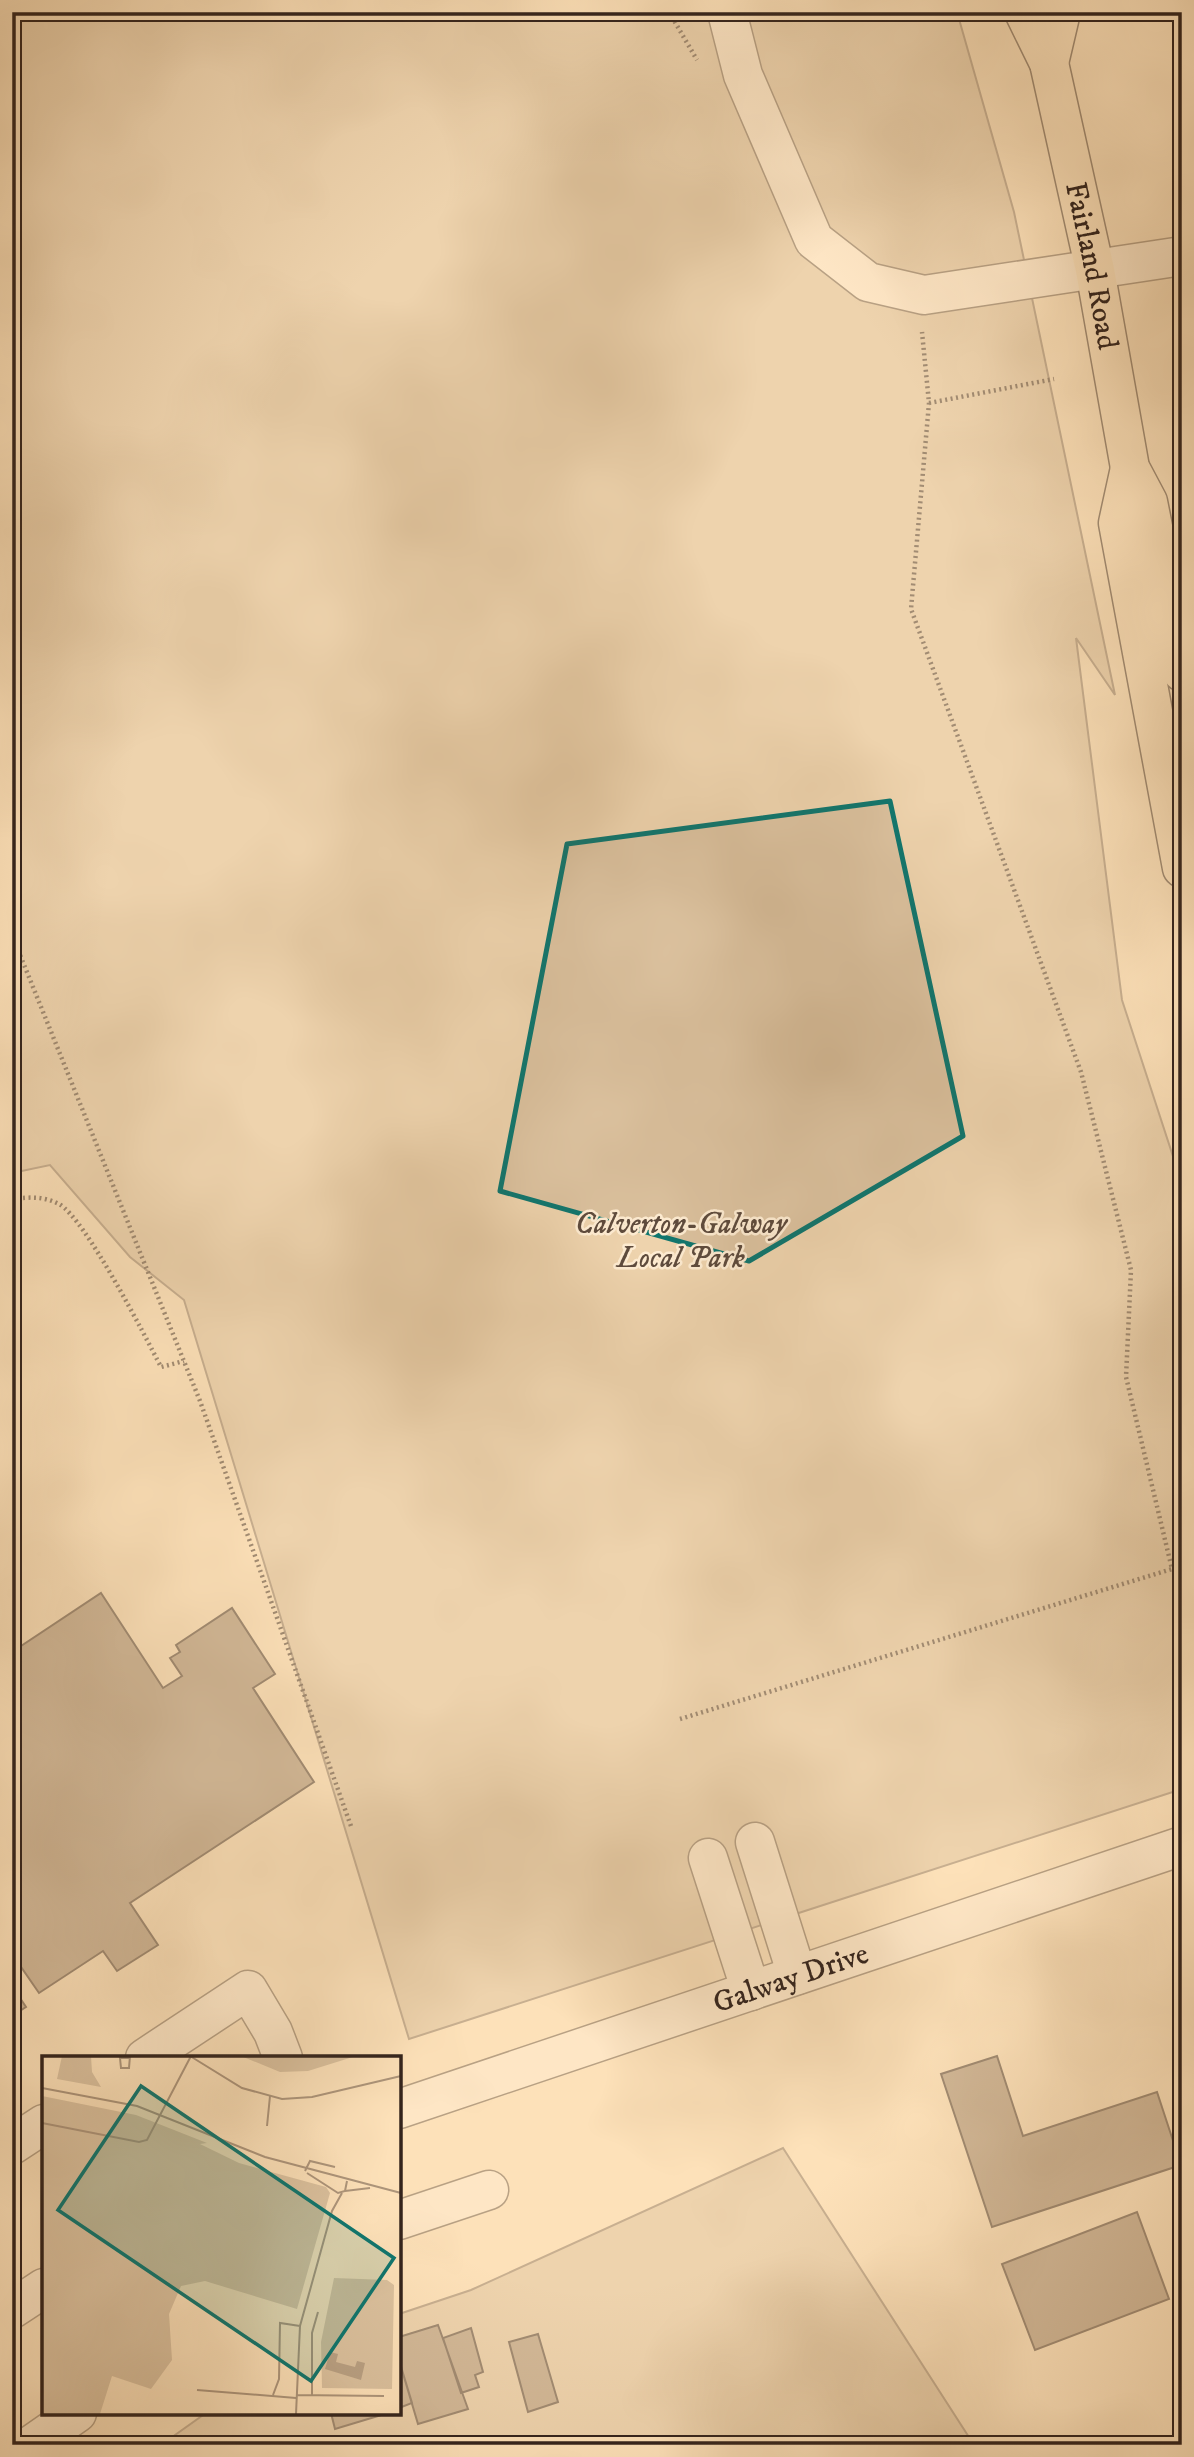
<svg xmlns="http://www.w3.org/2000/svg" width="1194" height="2457" font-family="'IM FELL DW Pica',serif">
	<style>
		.green { fill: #dbc19e; stroke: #88725e; stroke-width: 2 }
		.building { fill: #9d866e; stroke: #34241d; stroke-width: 2 }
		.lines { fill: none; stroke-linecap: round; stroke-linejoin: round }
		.minor-casing { stroke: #665344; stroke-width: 41 }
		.major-casing { stroke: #34241d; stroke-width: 41 }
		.path { stroke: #34241d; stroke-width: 4.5; stroke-dasharray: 2 3.5; stroke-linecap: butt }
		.minor { stroke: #feecd2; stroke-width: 38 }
		.major { stroke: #fde1b9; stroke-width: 38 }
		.marked { fill: none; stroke: #0f766e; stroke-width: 5; stroke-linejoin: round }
		.labels { text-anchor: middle; stroke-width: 5; stroke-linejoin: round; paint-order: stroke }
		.street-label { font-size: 30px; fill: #34241d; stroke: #feecd2 }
		.park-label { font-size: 30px; font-style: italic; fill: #5e4b3d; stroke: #feecd2 }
		.inset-road { fill: none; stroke: #ad957b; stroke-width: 2 }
		.view { fill: #0f766e; fill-opacity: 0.15; stroke: #0f766e; stroke-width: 3.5 }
		.inset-edge { fill: none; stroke: #34241d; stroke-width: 3.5 }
	</style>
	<rect width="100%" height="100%" fill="#fde1b9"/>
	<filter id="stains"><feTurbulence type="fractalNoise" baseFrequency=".00286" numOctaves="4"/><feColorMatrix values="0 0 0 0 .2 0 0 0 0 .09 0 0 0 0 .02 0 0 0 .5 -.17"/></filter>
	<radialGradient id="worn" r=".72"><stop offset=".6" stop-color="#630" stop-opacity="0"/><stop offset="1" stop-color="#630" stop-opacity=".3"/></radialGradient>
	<path class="green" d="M 12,12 L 957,12 L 1014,212 L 1115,695 L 1076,638 L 1122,1000 L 1182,1184 L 1182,1789 L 409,2039 L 184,1300 L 130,1257 L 50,1165 L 12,1173 Z
		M 783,2148 L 974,2445 L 161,2445 L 206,2413 L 399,2413 L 399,2314 L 471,2290 Z"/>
	<path class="building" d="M 101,1593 L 163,1688 L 182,1676 L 170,1658 L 180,1652 L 176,1645 L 232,1608 L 275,1674 L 253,1688 L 314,1782 L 130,1903 L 158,1945 L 117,1971 L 103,1951 L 39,1993 L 21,1967 L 12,1973 L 12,1652 Z
		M 12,1986 L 26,2007 L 12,2016 Z
		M 997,2056 L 1023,2136 L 1157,2092 L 1181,2165 L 992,2227 L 941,2074 Z
		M 1137,2212 L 1169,2299 L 1035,2350 L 1002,2264 Z
		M 438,2325 L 468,2409 L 418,2424 L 399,2360 L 399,2337 Z
		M 471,2328 L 483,2372 L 475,2375 L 479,2387 L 461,2393 L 443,2338 Z
		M 538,2334 L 558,2402 L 528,2412 L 509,2342 Z
		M 399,2360 L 412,2403 L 399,2408 Z
		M 331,2413 L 388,2413 L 335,2429 Z"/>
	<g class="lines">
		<defs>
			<g id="minor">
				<path d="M 727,12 L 743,75 L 814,240 L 868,282 L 924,295 L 1182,256"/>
				<path d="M 755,1842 L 797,1975"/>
				<path d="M 708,1858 L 751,1991"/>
				<path d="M 145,2058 L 248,1990 L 273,2032 L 283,2058"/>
				<path id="s1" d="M 399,2109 L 1182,1846"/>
				<path d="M 12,2145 L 44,2124"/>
				<path d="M 399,2220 L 489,2190"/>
				<path d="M 12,2309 L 44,2288"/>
				<path d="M 31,2445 L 77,2413"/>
			</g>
			<g id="major">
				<path id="s2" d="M 1024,12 L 1049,63 L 1095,270 L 1130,468 L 1148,502 L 1182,672"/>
				<path d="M 1049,63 L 1061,12"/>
				<path d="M 1130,468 L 1118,523 L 1182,868"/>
			</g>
		</defs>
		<use href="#minor" class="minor-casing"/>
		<use href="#major" class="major-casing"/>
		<path class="path" d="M 669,12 L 697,60
			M 929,403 L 1054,379
			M 12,935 L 200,1401 L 352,1829
			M 12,1199 C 30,1197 43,1196 59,1204 C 85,1218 145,1336 161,1367 L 184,1361
			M 680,1719 L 1172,1569 L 1126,1377 L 1131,1270 L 1081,1072 L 911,609 L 929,403 L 922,332"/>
		<use href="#minor" class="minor"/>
		<use href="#major" class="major"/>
	</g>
	<path d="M0 0H1194V2457H0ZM 890,801 L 963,1136 L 749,1261 L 500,1191 L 567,844 Z" fill="#fde1b9" fill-opacity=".55" fill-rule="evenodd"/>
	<path class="marked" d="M 890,801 L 963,1136 L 749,1261 L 500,1191 L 567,844 Z"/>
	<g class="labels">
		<g class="street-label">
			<text dy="10" stroke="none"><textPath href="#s2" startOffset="264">Fairland Road</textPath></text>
			<text dy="10" stroke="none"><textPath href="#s1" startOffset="413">Galway Drive</textPath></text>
		</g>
		<g class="park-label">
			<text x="681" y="1233">Calverton-Galway<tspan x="681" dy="34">Local Park</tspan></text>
		</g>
	</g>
	<g transform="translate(42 2056)">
		<rect width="359" height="359" fill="#fde1b9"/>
		<path d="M 20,0 L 49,0 L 50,16 L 59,31 L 15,23 ZM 199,0 L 314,0 L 266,15 L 238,16 ZM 0,40 L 94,59 L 165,87 L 158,88 L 197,107 L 284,131 L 288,137 L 255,253 L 163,225 L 139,230 L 127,258 L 130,304 L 109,333 L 70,320 L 58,358 L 0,358 ZM 292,222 L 345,224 L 352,229 L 350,333 L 280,332 L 279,286 Z" fill="#dbc19e"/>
		<path d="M 288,296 L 296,298 L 294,306 L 313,311 L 315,305 L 323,307 L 319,324 L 283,313 Z" fill="#b9a184"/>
		<path class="inset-road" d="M 148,0 L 200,32 L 240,43 L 270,41 L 359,20M 87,2 L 78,2 L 79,12 L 87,12 L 88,0M 0,32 L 95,50 L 223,101 L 359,137M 0,67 L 97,86 L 105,84 L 149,0M 225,70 L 228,40M 263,115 L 268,105 L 293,111M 265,117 L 296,137 L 303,135 L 305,125M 303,135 L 328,132M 155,334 L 254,342M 231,339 L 237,323 L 238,267 L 258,270M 254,339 L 342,340M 270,339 L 270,277 L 276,256M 254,358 L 258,270 L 290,155 L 300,137"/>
		<path class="view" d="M 99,30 L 352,202 L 269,325 L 16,154 Z"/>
		<rect width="359" height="359" class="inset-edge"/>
	</g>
	<rect width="1194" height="2457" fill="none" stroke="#fde1b9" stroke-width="42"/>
	<rect x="14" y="14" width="1166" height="2429" fill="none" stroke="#34241d" stroke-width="3.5"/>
	<rect x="21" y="21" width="1152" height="2415" fill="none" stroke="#34241d" stroke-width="2"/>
	<rect width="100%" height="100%" filter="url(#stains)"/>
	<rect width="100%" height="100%" fill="url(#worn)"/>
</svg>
